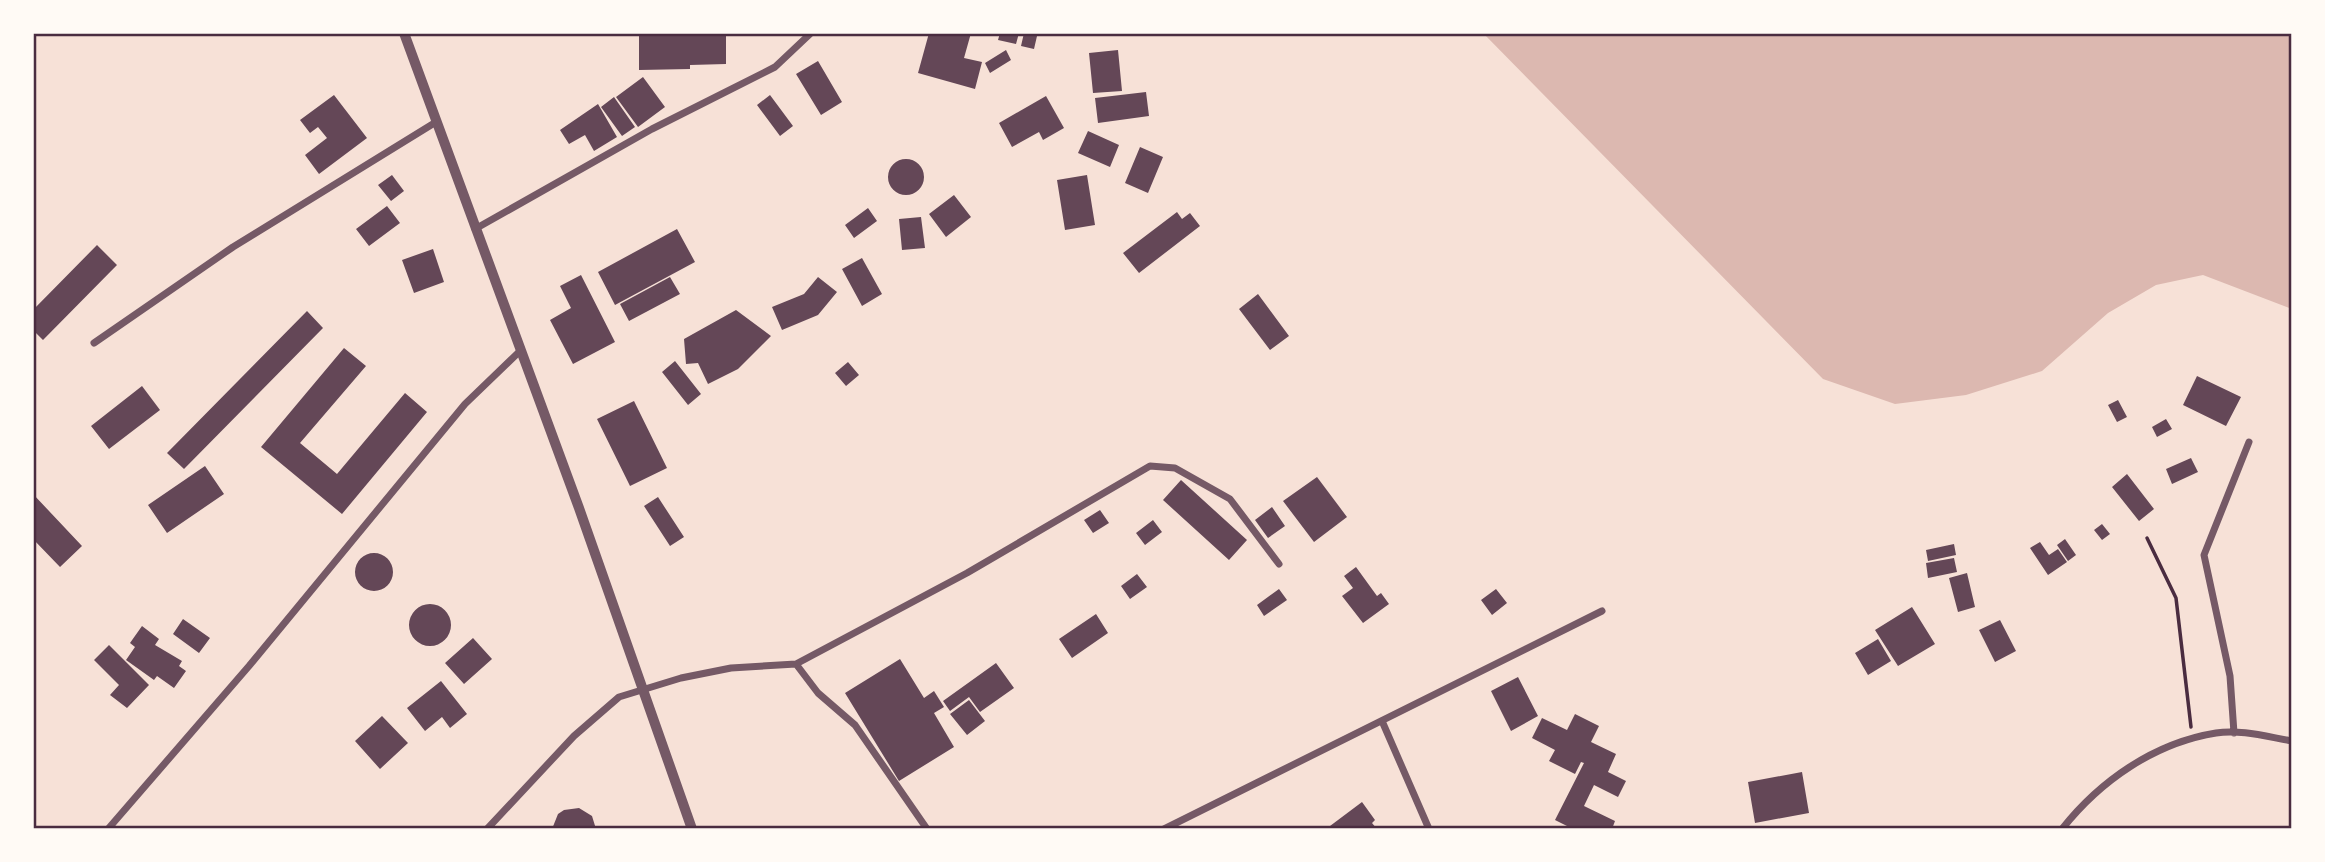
<svg xmlns="http://www.w3.org/2000/svg" width="2325" height="862" font-family="Barlow,sans-serif">
	<style>
		.water { fill: #dcb8b0 }
		.building { fill: #644757 }
		.lines { fill: none; stroke-linecap: round; stroke-linejoin: round }
		.path { stroke: #4a2c40; stroke-width: 3.5 }
		.minor { stroke: #755966; stroke-width: 7 }
		.tertiary { stroke: #755966; stroke-width: 10 }
		.neatline { fill: none; stroke: #4a2c40; stroke-width: 2.5 }
	</style>
	<rect width="100%" height="100%" fill="#f7e1d7"/>
	<path class="water" d="M 1483,33 L 2292,33 L 2292,309 L 2203,275 L 2156,285 L 2108,313 L 2042,371 L 1966,395 L 1895,404 L 1823,379 Z"/>
	<path class="building" d="M 639,33 L 726,33 L 726,64 L 690,65 L 690,69 L 639,70 Z
		M 929,33 L 971,33 L 964,58 L 982,62 L 975,89 L 918,73 Z
		M 1000,33 L 1019,33 L 1016,44 L 998,40 Z
		M 1024,33 L 1037,36 L 1034,49 L 1021,46 Z
		M 1006,50 L 1011,60 L 990,73 L 985,63 Z
		M 1118,50 L 1122,91 L 1093,93 L 1089,53 Z
		M 818,61 L 842,102 L 821,115 L 796,74 Z
		M 643,77 L 665,107 L 638,127 L 616,97 Z
		M 1146,92 L 1149,116 L 1098,123 L 1095,98 Z
		M 334,95 L 367,138 L 319,174 L 305,155 L 327,138 L 318,127 L 310,133 L 300,120 Z
		M 770,95 L 793,126 L 780,136 L 757,105 Z
		M 1046,96 L 1064,128 L 1043,140 L 1039,132 L 1012,147 L 999,123 Z
		M 614,97 L 635,127 L 622,136 L 601,107 Z
		M 598,104 L 617,137 L 594,151 L 585,135 L 569,144 L 560,130 Z
		M 1088,131 L 1119,145 L 1110,167 L 1078,153 Z
		M 1140,147 L 1163,157 L 1148,193 L 1125,183 Z
		M888 177a18 18 0 1 1 36 0a18 18 0 1 1-36 0Z
		M 392,175 L 404,191 L 391,201 L 378,185 Z
		M 1087,175 L 1095,225 L 1065,230 L 1057,180 Z
		M 954,195 L 971,217 L 946,237 L 929,214 Z
		M 387,206 L 400,223 L 369,246 L 356,229 Z
		M 868,208 L 877,221 L 854,238 L 845,225 Z
		M 1177,212 L 1182,219 L 1190,213 L 1200,226 L 1139,273 L 1123,253 Z
		M 921,217 L 925,248 L 902,250 L 899,219 Z
		M 677,229 L 695,262 L 615,305 L 598,272 Z
		M 97,245 L 117,265 L 43,340 L 33,330 L 33,310 Z
		M 433,249 L 444,282 L 414,293 L 402,260 Z
		M 862,258 L 882,294 L 862,306 L 842,269 Z
		M 581,275 L 615,342 L 573,364 L 550,320 L 571,308 L 560,286 Z
		M 670,277 L 680,294 L 629,321 L 620,304 Z
		M 818,277 L 837,292 L 818,315 L 782,330 L 772,307 L 804,294 Z
		M 1258,294 L 1289,336 L 1270,350 L 1239,309 Z
		M 736,310 L 771,336 L 738,369 L 708,384 L 698,363 L 686,364 L 684,339 Z
		M 307,311 L 323,328 L 184,469 L 167,453 Z
		M 344,348 L 366,366 L 300,443 L 337,474 L 405,393 L 427,412 L 342,514 L 261,447 Z
		M 675,361 L 701,394 L 688,405 L 662,372 Z
		M 848,362 L 859,375 L 846,386 L 835,373 Z
		M 2197,376 L 2241,397 L 2226,426 L 2183,405 Z
		M 142,386 L 160,410 L 109,449 L 91,426 Z
		M 2118,400 L 2127,417 L 2117,422 L 2108,405 Z
		M 634,401 L 667,468 L 630,486 L 597,419 Z
		M 2166,419 L 2172,429 L 2157,437 L 2152,427 Z
		M 2191,458 L 2198,472 L 2172,484 L 2166,469 Z
		M 205,466 L 224,494 L 167,533 L 148,505 Z
		M 2127,474 L 2154,509 L 2139,521 L 2112,487 Z
		M 1317,477 L 1347,517 L 1314,542 L 1283,501 Z
		M 1181,480 L 1247,540 L 1229,560 L 1163,500 Z
		M 33,494 L 82,546 L 60,567 L 33,539 Z
		M 658,497 L 684,537 L 670,546 L 644,506 Z
		M 1272,507 L 1285,526 L 1268,538 L 1255,520 Z
		M 1100,510 L 1109,523 L 1093,533 L 1084,520 Z
		M 1153,520 L 1162,532 L 1145,545 L 1136,533 Z
		M 2102,524 L 2110,534 L 2102,540 L 2094,530 Z
		M 2065,539 L 2076,555 L 2068,561 L 2057,545 Z
		M 2040,542 L 2049,555 L 2058,549 L 2067,562 L 2048,575 L 2030,548 Z
		M 1954,544 L 1956,555 L 1928,561 L 1926,550 Z
		M355 572a19 19 0 1 1 38 0a19 19 0 1 1-38 0Z
		M 1954,558 L 1957,572 L 1928,578 L 1926,563 Z
		M 1356,567 L 1377,596 L 1381,593 L 1389,604 L 1363,623 L 1342,596 L 1353,588 L 1344,576 Z
		M 1967,573 L 1975,607 L 1958,612 L 1949,578 Z
		M 1137,574 L 1147,587 L 1130,599 L 1121,586 Z
		M 1279,589 L 1287,600 L 1264,616 L 1257,605 Z
		M 1496,589 L 1507,603 L 1492,615 L 1481,600 Z
		M409 625a21 21 0 1 1 42 0a21 21 0 1 1-42 0Z
		M 1912,607 L 1935,644 L 1898,666 L 1875,630 Z
		M 1096,614 L 1108,633 L 1072,658 L 1059,639 Z
		M 183,619 L 210,638 L 199,653 L 173,634 Z
		M 2000,620 L 2016,651 L 1995,662 L 1979,630 Z
		M 142,626 L 159,639 L 155,645 L 182,661 L 179,666 L 186,671 L 174,688 L 157,676 L 154,680 L 126,660 L 135,647 L 130,643 Z
		M 473,638 L 492,659 L 464,684 L 445,663 Z
		M 1878,639 L 1891,661 L 1868,675 L 1855,653 Z
		M 109,645 L 149,685 L 127,708 L 110,695 L 119,685 L 94,660 Z
		M 900,659 L 924,698 L 934,691 L 944,707 L 934,713 L 954,747 L 899,781 L 845,693 Z
		M 996,663 L 1014,688 L 980,712 L 969,697 L 950,711 L 943,701 Z
		M 1518,677 L 1538,716 L 1511,731 L 1491,691 Z
		M 441,681 L 467,714 L 450,728 L 442,717 L 425,731 L 407,708 Z
		M 969,700 L 985,721 L 967,735 L 950,714 Z
		M 1575,714 L 1599,726 L 1591,742 L 1616,754 L 1608,772 L 1626,781 L 1618,797 L 1594,785 L 1584,806 L 1615,821 L 1612,829 L 1573,829 L 1555,820 L 1584,763 L 1581,762 L 1575,774 L 1549,761 L 1555,750 L 1532,738 L 1542,718 L 1567,730 Z
		M 382,716 L 408,743 L 380,769 L 355,741 Z
		M 1802,772 L 1809,813 L 1755,823 L 1748,782 Z
		M 1362,802 L 1375,820 L 1372,823 L 1377,829 L 1326,829 Z
		M 579,808 L 592,816 L 596,829 L 552,829 L 558,814 L 564,810 Z"/>
	<g class="lines">
		<path class="path" d="M 2147,538 L 2176,598 L 2191,727"/>
		<path class="minor" d="M 475,229 L 652,129 L 775,67 L 811,33
			M 94,343 L 233,247 L 436,122
			M 796,664 L 967,573 L 1150,466 L 1175,468 L 1230,499 L 1279,564
			M 1382,721 L 1429,829
			M 2234,733 L 2230,676 L 2204,555 L 2249,442
			M 108,829 L 249,666 L 465,404 L 519,352
			M 487,829 L 574,736 L 619,697 L 681,678 L 731,668 L 796,664 L 818,693 L 855,725 L 927,829
			M 1164,829 L 1602,611
			M 2062,829 C 2100,781 2154,743 2216,733 C 2240,729 2268,737 2292,741"/>
		<path class="tertiary" d="M 404,33 L 579,508 L 692,829"/>
	</g>
	<rect width="2325" height="862" fill="none" stroke="#fffaf5" stroke-width="70"/>
	<rect x="35" y="35" width="2255" height="792" class="neatline"/>
</svg>
